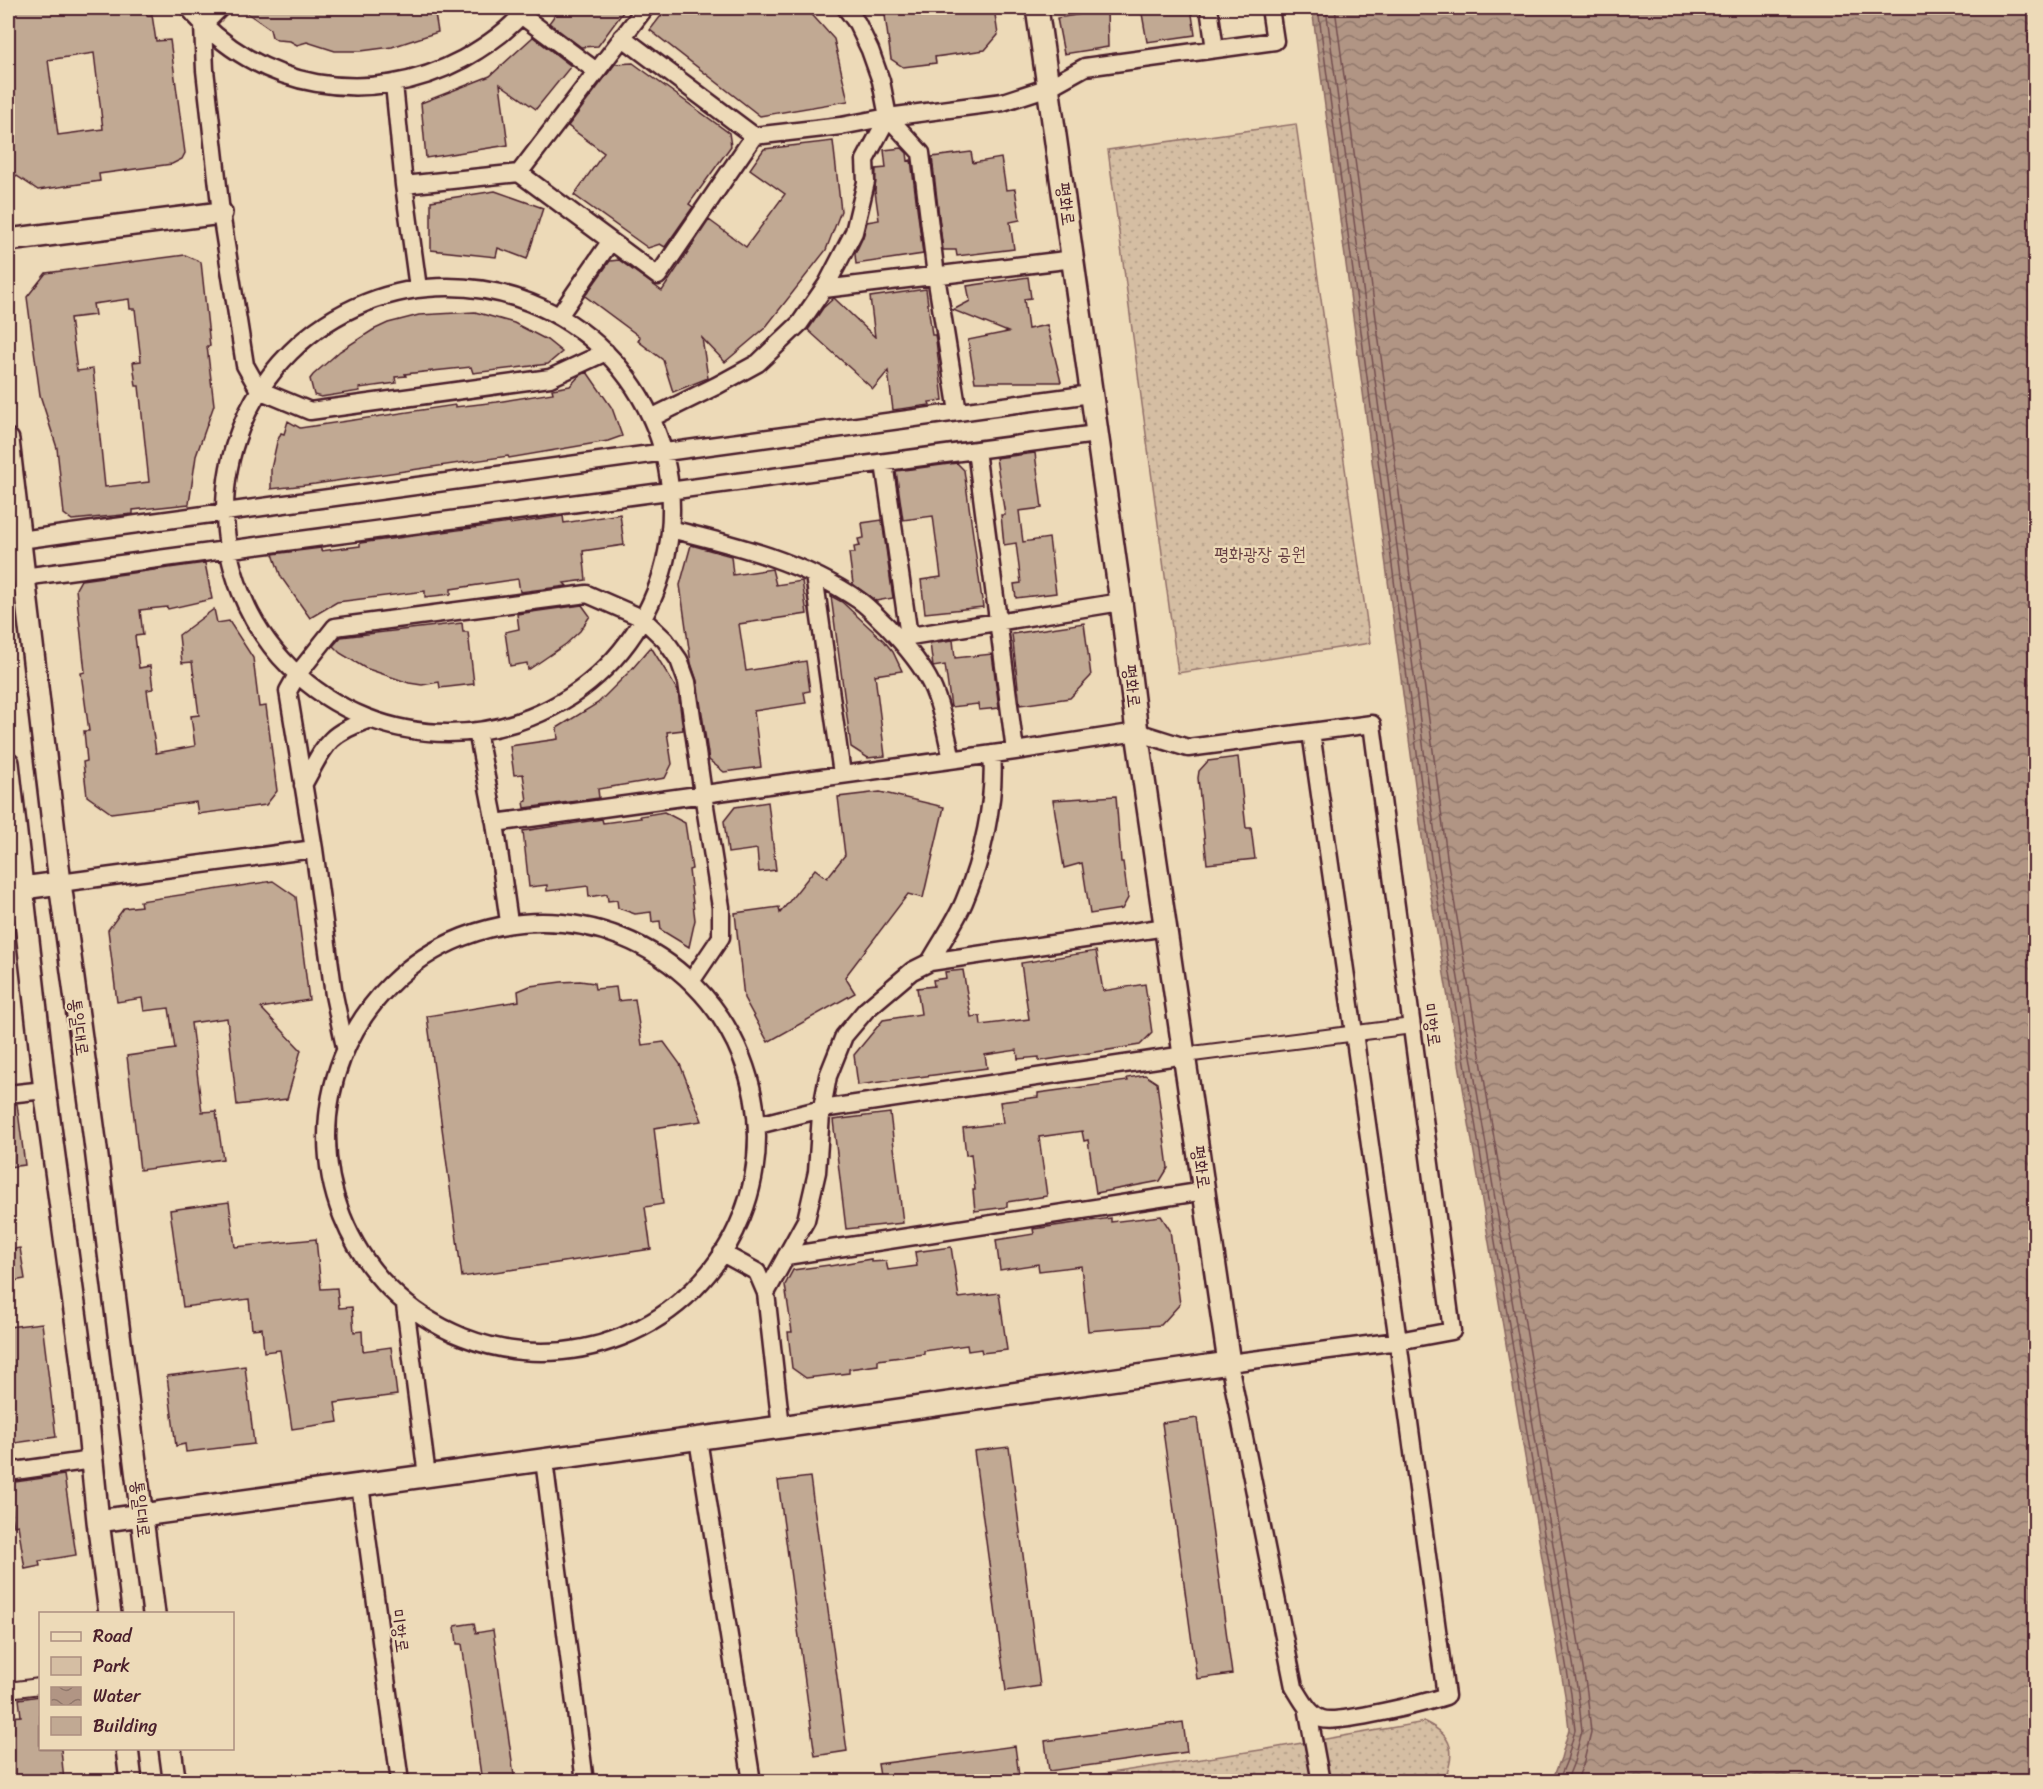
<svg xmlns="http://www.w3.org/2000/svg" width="2043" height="1789" font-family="Sriracha,'Poor Story',sans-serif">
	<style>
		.green { fill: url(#green-dots); stroke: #906e67; stroke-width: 1.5 }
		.water { fill: url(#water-waves); stroke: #886660; stroke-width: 1.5 }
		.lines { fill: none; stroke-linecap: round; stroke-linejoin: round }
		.shore { stroke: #734e4f; stroke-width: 1.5 }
		.building { fill: #c1a993; stroke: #4a1f2b; stroke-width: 1.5; fill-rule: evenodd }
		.pedestrian-casing { stroke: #4a1f2b; stroke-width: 18 }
		.minor-casing { stroke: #4a1f2b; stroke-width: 21 }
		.tertiary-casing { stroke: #4a1f2b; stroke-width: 26 }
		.pedestrian { stroke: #eddab8; stroke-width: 14 }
		.minor { stroke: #eddab8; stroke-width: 16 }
		.tertiary { stroke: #eddab8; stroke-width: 21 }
		.labels { text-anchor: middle; stroke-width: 4.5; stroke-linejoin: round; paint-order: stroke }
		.street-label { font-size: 18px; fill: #4a1f2b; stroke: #eddab8 }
		.park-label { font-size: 18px; fill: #663f43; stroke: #eddab8 }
	</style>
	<defs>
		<pattern id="green-dots" width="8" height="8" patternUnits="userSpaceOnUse" patternTransform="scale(1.5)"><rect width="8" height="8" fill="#d5bea3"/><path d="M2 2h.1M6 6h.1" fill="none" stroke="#b8a38c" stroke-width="1.8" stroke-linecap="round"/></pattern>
		<pattern id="water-waves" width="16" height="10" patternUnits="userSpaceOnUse" patternTransform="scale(1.5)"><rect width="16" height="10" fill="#b19584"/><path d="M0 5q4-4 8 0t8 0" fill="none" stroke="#92796c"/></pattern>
	</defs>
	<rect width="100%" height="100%" fill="#eddab8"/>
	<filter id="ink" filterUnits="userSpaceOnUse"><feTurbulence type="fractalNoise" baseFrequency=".0167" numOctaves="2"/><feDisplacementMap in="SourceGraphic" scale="12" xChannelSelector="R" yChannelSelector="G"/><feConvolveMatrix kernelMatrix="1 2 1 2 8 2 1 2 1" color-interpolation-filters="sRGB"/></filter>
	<g filter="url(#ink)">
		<path class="green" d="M 1296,124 L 1370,643 L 1178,673 L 1108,150 Z
			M 1425,1722 C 1454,1736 1456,1753 1444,1781 L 1051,1782 L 1267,1749 Z"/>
		<path class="water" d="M 1312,8 L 2035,8 L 2035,1781 L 1552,1781 L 1561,1758 L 1569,1729 L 1565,1695 L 1426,867 Z"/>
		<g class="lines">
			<path class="shore" d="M 1318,8 L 1432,866 L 1571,1694 L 1575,1730 L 1567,1760 L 1558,1782
				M 1326,8 L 1439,865 L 1578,1693 L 1582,1731 L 1574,1762 L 1566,1782
				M 1335,8 L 1448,864 L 1587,1692 L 1591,1732 L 1583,1765 L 1576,1782"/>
		</g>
		<path class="building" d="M 8,8 L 146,8 L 147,16 L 152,15 L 156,41 L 170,40 L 185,153 L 182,159 L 172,164 L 99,174 L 100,181 L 38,190 L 11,172 L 8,144 ZM 94,53 L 103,129 L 58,135 L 48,60 Z
			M 240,8 L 434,8 L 438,32 L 392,47 L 361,51 L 335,51 L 307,42 L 297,45 L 290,41 L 277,40 L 272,37 L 270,29 Z
			M 560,8 L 626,8 L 598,46 L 581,47 L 549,23 Z
			M 667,8 L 806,8 L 834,39 L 848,101 L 760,116 L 650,30 Z
			M 884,8 L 994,8 L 998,35 L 985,50 L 935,57 L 936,63 L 903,67 L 891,59 Z
			M 1141,8 L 1191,8 L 1195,35 L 1147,42 Z
			M 1107,10 L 1108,47 L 1064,54 L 1057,18 Z
			M 533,37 L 571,66 L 536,109 L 500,84 L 508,145 L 426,158 L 421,103 L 490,76 Z
			M 633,63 L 729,133 L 731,146 L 689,204 L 693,207 L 665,247 L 660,244 L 648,248 L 574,195 L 604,153 L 568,126 L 615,64 Z
			M 833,141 L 841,211 L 826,250 L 765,328 L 725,362 L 702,338 L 708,378 L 673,392 L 663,360 L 638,341 L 640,337 L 585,296 L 610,261 L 619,260 L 662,291 L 709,220 L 746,247 L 785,194 L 750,169 L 764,149 Z
			M 902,148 L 907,153 L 908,161 L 911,160 L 923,254 L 856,264 L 855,254 L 863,237 L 867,222 L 879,220 L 875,191 L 876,169 L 886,168 L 884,150 Z
			M 971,152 L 973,163 L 1001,158 L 1006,190 L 1015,189 L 1020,220 L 1010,222 L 1014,249 L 957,256 L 956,250 L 943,250 L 932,157 Z
			M 495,191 L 543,208 L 527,259 L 498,248 L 496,257 L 431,250 L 431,201 Z
			M 185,255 L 201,262 L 210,346 L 207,346 L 214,405 L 196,456 L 189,504 L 133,510 L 133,514 L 72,520 L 64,514 L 57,448 L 40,395 L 27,297 L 46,273 ZM 129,299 L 130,309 L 135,309 L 141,361 L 133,362 L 136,386 L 139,386 L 149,482 L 105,487 L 93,369 L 77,371 L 70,318 L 95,315 L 93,304 Z
			M 1028,277 L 1031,298 L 1024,299 L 1028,329 L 1047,325 L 1061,382 L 975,382 L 968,340 L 1008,332 L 953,310 L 970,301 L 967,286 Z
			M 926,289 L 932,335 L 935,335 L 936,340 L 943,400 L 929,402 L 930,405 L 893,410 L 888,371 L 873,389 L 808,330 L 823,308 L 834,298 L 875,337 L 870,297 Z
			M 475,312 L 514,323 L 547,340 L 562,352 L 548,364 L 473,373 L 471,367 L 405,374 L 406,376 L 395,377 L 396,383 L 359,388 L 360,391 L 321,397 L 314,395 L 310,379 L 313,375 L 340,351 L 373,330 L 388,323 L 419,315 Z
			M 587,372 L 612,408 L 622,436 L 608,441 L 509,458 L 508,456 L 315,484 L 271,489 L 271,469 L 277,442 L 281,433 L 284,434 L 288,421 L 300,428 L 455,405 L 455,407 L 497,402 L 553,393 L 552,389 L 570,386 L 579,376 Z
			M 1035,453 L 1042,508 L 1019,511 L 1023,542 L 1049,538 L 1056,593 L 1016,598 L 1014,584 L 1021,583 L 1016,543 L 1004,545 L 1001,515 L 1005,515 L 996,458 Z
			M 957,463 L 964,470 L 983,607 L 925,613 L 921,580 L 941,577 L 933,516 L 903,520 L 896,471 Z
			M 620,514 L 624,545 L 583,551 L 586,580 L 564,583 L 567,586 L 520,592 L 518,579 L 451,589 L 451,594 L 425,597 L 425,591 L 337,602 L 310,618 L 281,577 L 273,554 L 321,548 L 321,551 L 360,546 L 360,543 L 510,523 L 510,524 L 563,516 L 564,523 Z
			M 882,520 L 893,598 L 876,601 L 853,584 L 849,553 L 855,553 L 854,547 L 860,546 L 858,539 L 864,538 L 862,523 Z
			M 691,545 L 731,556 L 733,575 L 772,569 L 776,585 L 802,581 L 807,614 L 739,624 L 746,671 L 806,661 L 810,691 L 804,692 L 806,703 L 754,711 L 761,767 L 724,772 L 709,760 L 697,681 L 691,663 L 680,585 Z
			M 205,563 L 212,599 L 168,609 L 167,607 L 140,610 L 143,635 L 135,636 L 139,668 L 150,666 L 153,689 L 147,690 L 156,753 L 195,746 L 191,716 L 199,715 L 192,662 L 182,663 L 179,635 L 214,609 L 217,623 L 229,621 L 253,658 L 259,707 L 266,706 L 277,791 L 266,805 L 198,814 L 196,802 L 111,813 L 87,796 L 83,762 L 87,761 L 84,731 L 89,731 L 81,673 L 85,672 L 76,589 L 81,580 Z
			M 831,596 L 842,602 L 884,641 L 893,652 L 902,671 L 875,675 L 885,756 L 868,758 L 851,747 Z
			M 582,605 L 590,616 L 580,631 L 566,644 L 528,670 L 527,663 L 510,666 L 505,632 L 519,629 L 517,614 Z
			M 462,623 L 463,632 L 468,632 L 474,684 L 440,688 L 439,682 L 422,685 L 409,683 L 365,668 L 340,653 L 333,646 L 341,637 Z
			M 1084,623 L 1091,676 L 1070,698 L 1020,705 L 1012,634 Z
			M 953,640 L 955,658 L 992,654 L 999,708 L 979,710 L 978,704 L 951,707 L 945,665 L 933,667 L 930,643 Z
			M 651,647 L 678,691 L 683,730 L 667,732 L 672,764 L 665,778 L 598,789 L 599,798 L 525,808 L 524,802 L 527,801 L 523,774 L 514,775 L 510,746 L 558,739 L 557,728 L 598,703 L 632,669 Z
			M 1238,757 L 1246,828 L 1251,828 L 1255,859 L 1207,864 L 1198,778 L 1199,771 L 1208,761 Z
			M 880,792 L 944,807 L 923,898 L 908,894 L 845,977 L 855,993 L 768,1042 L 744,998 L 735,913 L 779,907 L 780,913 L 815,869 L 827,878 L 845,855 L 838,797 Z
			M 1116,796 L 1121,862 L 1123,862 L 1128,898 L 1122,909 L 1090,914 L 1082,863 L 1064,868 L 1053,800 Z
			M 768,802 L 776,870 L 759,872 L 757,849 L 728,853 L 724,821 L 735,807 Z
			M 664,812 L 685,823 L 692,869 L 689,870 L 695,920 L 689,947 L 661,930 L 660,921 L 652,922 L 651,912 L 635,914 L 618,908 L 617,900 L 608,901 L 607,894 L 589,897 L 588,886 L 547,891 L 547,885 L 529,887 L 523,831 L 602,819 L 603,823 L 641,818 L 640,816 Z
			M 273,881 L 296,897 L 309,1000 L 261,1008 L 301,1050 L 287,1099 L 237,1105 L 227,1018 L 191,1023 L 202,1112 L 216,1111 L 223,1159 L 140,1170 L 127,1056 L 175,1049 L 169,1008 L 144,1011 L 142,998 L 117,1002 L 108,930 L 124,908 L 141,906 L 140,901 Z
			M 1096,951 L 1103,991 L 1145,984 L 1152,1033 L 1140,1045 L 1039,1061 L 1039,1057 L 1018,1059 L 1017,1050 L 985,1055 L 987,1068 L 858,1085 L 854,1055 L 883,1020 L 921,1014 L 917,988 L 934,986 L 933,980 L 946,978 L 945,972 L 963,970 L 971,1017 L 980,1016 L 981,1025 L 1029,1019 L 1021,963 Z
			M 580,981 L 594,983 L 595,989 L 616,987 L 618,1001 L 635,999 L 642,1045 L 664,1042 L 680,1064 L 702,1121 L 654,1128 L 663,1204 L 645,1207 L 651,1249 L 462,1277 L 427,1016 L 519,1001 L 518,991 L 530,986 L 561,982 Z
			M 1145,1075 L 1157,1083 L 1168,1168 L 1160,1181 L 1096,1193 L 1088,1140 L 1084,1141 L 1082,1131 L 1039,1137 L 1047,1196 L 1007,1202 L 1007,1207 L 975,1211 L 973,1190 L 975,1190 L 971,1154 L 966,1155 L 963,1128 L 1003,1123 L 1000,1102 L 1038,1097 L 1038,1093 L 1128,1081 L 1127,1078 Z
			M 8,1104 L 17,1104 L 25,1165 L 8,1167 Z
			M 890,1113 L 903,1223 L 846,1229 L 833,1120 Z
			M 229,1202 L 235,1247 L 316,1239 L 321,1289 L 337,1288 L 339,1308 L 352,1307 L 354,1332 L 362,1331 L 363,1351 L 391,1347 L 397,1395 L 335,1403 L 338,1422 L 292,1429 L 280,1350 L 264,1352 L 262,1328 L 252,1329 L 249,1299 L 183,1307 L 170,1210 Z
			M 1161,1216 L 1170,1230 L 1180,1304 L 1161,1325 L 1088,1331 L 1081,1266 L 1039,1271 L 1038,1264 L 1000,1270 L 996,1240 L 1034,1234 L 1033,1229 L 1111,1218 L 1111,1222 Z
			M 951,1247 L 959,1298 L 999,1293 L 1007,1350 L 982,1353 L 981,1349 L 968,1351 L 967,1345 L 924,1351 L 924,1354 L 878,1360 L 878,1365 L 849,1369 L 849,1373 L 806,1378 L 792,1368 L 788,1332 L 792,1332 L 785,1285 L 793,1270 L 829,1265 L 830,1266 L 871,1259 L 871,1262 L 886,1261 L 888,1270 L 917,1266 L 915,1252 Z
			M 20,1248 L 25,1279 L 8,1282 L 8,1250 Z
			M 42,1323 L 56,1437 L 8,1444 L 8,1327 Z
			M 245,1366 L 254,1444 L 186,1452 L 185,1444 L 176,1446 L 167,1376 Z
			M 1197,1418 L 1232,1674 L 1197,1679 L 1162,1423 Z
			M 1009,1447 L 1040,1686 L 1006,1691 L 974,1451 Z
			M 64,1475 L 76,1555 L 39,1561 L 40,1566 L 25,1569 L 18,1525 L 14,1526 L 8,1483 Z
			M 810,1477 L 847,1751 L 815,1756 L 778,1481 Z
			M 474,1623 L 476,1633 L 493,1630 L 515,1782 L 482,1782 L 462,1644 L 457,1644 L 455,1626 Z
			M 40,1696 L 40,1749 L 61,1749 L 64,1782 L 29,1782 L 29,1779 L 8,1782 L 8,1717 L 21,1716 L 19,1699 Z
			M 1183,1722 L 1187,1752 L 1049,1771 L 1045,1741 Z
			M 1015,1746 L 1019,1776 L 981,1782 L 881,1782 L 878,1764 Z"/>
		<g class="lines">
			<defs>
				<path id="pedestrian" d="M 1185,1055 L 1412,1026
					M 8,1690 L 40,1686"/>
				<path id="minor" d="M 189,8 C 256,90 370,109 463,59 C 486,46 511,29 527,8
					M 220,8 L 203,25 L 205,70 L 221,213 L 245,365 L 259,390 L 310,411 L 550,378 L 606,352
					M 846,8 L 857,23 L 870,50 L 881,81 L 888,117 L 921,153 L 936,276 L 958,412
					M 1209,8 L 1215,49
					M 521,15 L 596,71
					M 622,37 L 754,136 L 841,126 L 888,117 L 1003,102 L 1049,87 L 1085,67 L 1275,41 L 1270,8
					M 394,84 L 404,185 L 418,288
					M 519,173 L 645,8
					M 404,185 L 519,173 L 658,276 L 754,136
					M225 510a223 223 0 1 1 446 0a223 223 0 1 1-446 0Z
					M 824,289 L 1074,259
					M 559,316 L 610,242
					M 651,418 L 716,386 L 758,363 L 800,323 L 827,284 L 854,232 L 866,182 L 865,160 L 888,117
					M 976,450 L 1015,751
					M 884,463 L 909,636
					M 670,529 C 736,545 804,562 860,601 C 870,608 878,618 887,626 C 903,643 921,663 931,684 C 942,707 946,734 952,759
					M 20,540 L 1091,394
					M 814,575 L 842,774
					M 23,577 L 1096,434
					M 898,638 L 1121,602
					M 477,731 L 495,823 L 509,922
					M 303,785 C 325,746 325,735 370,719
					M 495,823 L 1015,751 L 1137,732 L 1188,748 L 1372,724 L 1452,1331 L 1398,1341 L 1229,1363 L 1294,1687 C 1301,1698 1309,1715 1322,1719 C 1339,1724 1425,1703 1446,1696 L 1398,1341 L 1311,732
					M 60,883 L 314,849
					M327 1137a215 215 0 1 1 430 0a215 215 0 1 1-430 0Z
					M 930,962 C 941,942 955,923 964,902 C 982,860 996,799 992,754
					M 345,1047 L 334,995 L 314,849 L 288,691 L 297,675 L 335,627 L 587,594 L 642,618 L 665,640 L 679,660 L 687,682 L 703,794 L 721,907 L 721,937 L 692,980
					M 8,1094 L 45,1090
					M 758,1125 L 822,1109 L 1185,1055
					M 722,1253 L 757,1272 L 766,1293 L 781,1427
					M 786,1256 L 1205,1191
					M 766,1293 L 806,1220 L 817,1172 L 821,1114 L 828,1076 L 844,1036 L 866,1010 L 912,971 L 930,962 L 1166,927
					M 405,1305 L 427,1476
					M 698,1439 L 752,1782
					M 544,1460 L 585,1782
					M 8,1472 L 92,1460
					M 360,1485 L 400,1782
					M 1307,1707 L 1321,1782"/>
				<path id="tertiary" d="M 8,240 L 221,213
					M 8,440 L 60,883 L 94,1133 L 154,1614
					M 8,763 L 45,1090 L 82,1363 L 98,1521 L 110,1614
					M 8,890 L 60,883
					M 98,1521 L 781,1427 L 1229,1363 L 1137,732 L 1121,602 L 1037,8
					M 127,1748 L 131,1782
					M 170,1748 L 174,1778 L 172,1782"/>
			</defs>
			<use href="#pedestrian" class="pedestrian-casing"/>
			<use href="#minor" class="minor-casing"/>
			<use href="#tertiary" class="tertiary-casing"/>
			<use href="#pedestrian" class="pedestrian"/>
			<use href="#minor" class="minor"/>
			<use href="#tertiary" class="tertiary"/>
		</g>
	</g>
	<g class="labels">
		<g class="street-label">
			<text transform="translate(1066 204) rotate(82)" y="6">평화로</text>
			<text transform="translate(1132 686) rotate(83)" y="6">평화로</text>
			<text transform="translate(1432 1025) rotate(82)" y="6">미항로</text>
			<text transform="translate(79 1027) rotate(82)" y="6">통일대로</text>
			<text transform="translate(1201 1167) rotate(81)" y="6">평화로</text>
			<text transform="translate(141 1509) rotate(83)" y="6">통일대로</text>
			<text transform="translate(400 1631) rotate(82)" y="6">미항로</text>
		</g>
		<g class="park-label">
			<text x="1260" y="560">평화광장 공원</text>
		</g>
	</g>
	<rect width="2043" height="1789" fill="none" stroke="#eddab8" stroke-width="30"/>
	<rect x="15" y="15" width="2013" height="1759" fill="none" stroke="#4a1f2b" stroke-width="2" filter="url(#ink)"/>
	<rect x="39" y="1612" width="195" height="138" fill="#eddab8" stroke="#ac8f80" stroke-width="1.5"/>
	<rect x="51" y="1632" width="30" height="9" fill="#eddab8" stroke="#ac8f80" stroke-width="1.5"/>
	<text x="93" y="1642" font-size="18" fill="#4a1f2b">Road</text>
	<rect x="51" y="1657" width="30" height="18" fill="#d5bea3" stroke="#ac8f80" stroke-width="1.5"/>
	<text x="93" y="1672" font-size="18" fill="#4a1f2b">Park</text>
	<rect x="51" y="1687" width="30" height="18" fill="url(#water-waves)" stroke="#ac8f80" stroke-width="1.5"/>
	<text x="93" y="1702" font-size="18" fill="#4a1f2b">Water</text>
	<rect x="51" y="1717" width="30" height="18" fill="#c1a993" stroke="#ac8f80" stroke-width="1.5"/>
	<text x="93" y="1732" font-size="18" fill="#4a1f2b">Building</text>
</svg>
